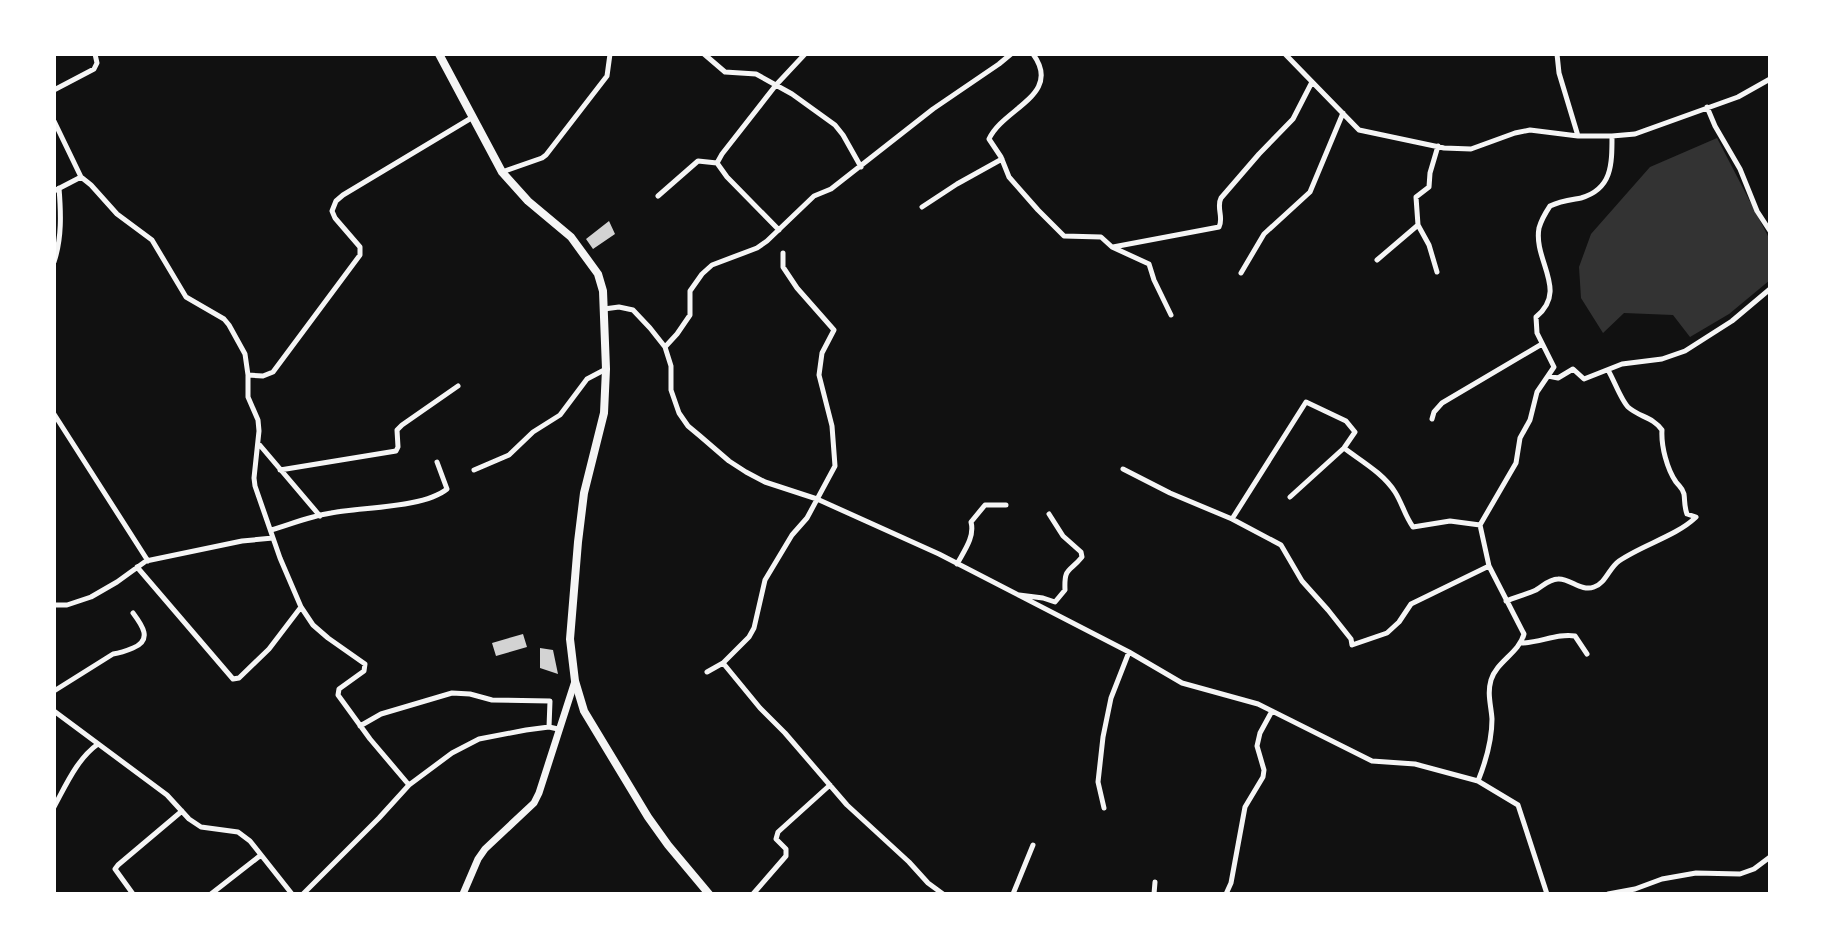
<svg xmlns="http://www.w3.org/2000/svg" width="1824" height="948" font-family="Manrope,sans-serif">
	<style>
		.water { fill: #333 }
		.building { fill: #d3d3d3 }
		.lines { fill: none; stroke-linecap: round; stroke-linejoin: round }
		.minor { stroke: #f5f5f5; stroke-width: 5 }
		.tertiary { stroke: #f5f5f5; stroke-width: 7 }
		.secondary { stroke: #f5f5f5; stroke-width: 8 }
	</style>
	<rect width="100%" height="100%" fill="#111"/>
	<path class="water" d="M 1717,138 L 1770,240 L 1770,280 L 1729,314 L 1690,337 L 1673,315 L 1624,313 L 1603,333 L 1581,298 L 1579,267 L 1591,234 L 1650,167 Z"/>
	<path class="building" d="M 609,221 L 615,234 L 593,249 L 586,239 Z
		M 523,634 L 527,647 L 496,656 L 492,643 Z
		M 540,648 L 553,650 L 558,674 L 540,668 Z"/>
	<g class="lines">
		<path class="minor" d="M 704,54 L 725,72 L 756,74 L 792,94 L 835,125 L 843,135 L 861,167
			M 1033,54 C 1063,95 1003,108 989,139 L 1001,157 L 1009,177 L 1038,210 L 1064,236 L 1101,237 L 1112,247 L 1149,264 L 1154,280 L 1171,315
			M 1285,54 L 1359,130 L 1444,148 L 1471,149 L 1515,133 L 1530,130 L 1578,136 L 1612,136 L 1635,134 L 1738,97 L 1770,79
			M 1557,54 L 1559,73 L 1578,136
			M 54,90 L 94,69 L 97,63 L 95,54
			M 1707,107 L 1715,126 L 1740,169 L 1757,211 L 1770,231
			M 54,121 L 81,177 L 91,185 L 117,214 L 152,240 L 186,297 L 224,319 L 229,325 L 245,354 L 248,375 L 248,397 L 258,420 L 259,431 L 254,478 L 255,486 L 280,558 L 301,607 L 313,625 L 328,638 L 365,664 L 364,671 L 339,689 L 338,695 L 370,739 L 409,785
			M 717,163 L 722,154 L 776,85 L 805,54
			M 717,163 L 727,177 L 779,230
			M 502,172 L 542,158 L 546,155 L 607,76 L 610,54
			M 54,191 L 81,177
			M 658,196 L 698,161 L 717,163
			M 922,207 L 957,184 L 1002,159
			M 1113,247 L 1219,227 C 1224,218 1216,207 1221,198 L 1259,154 L 1293,119 L 1312,82
			M 1377,260 L 1418,225
			M 54,262 C 62,238 61,213 59,188
			M 1437,272 L 1429,245 L 1418,225 L 1416,197 L 1429,187 L 1430,173 L 1438,146
			M 1241,273 L 1264,234 L 1310,192 L 1343,113
			M 604,309 L 619,307 L 633,310 L 650,328 L 665,347 L 671,366 L 671,390 L 679,413 L 688,426 L 700,436 L 729,461 L 746,472 L 765,482 L 817,499 L 939,554 L 1129,652 L 1182,683 L 1258,704 L 1372,761 L 1415,764 L 1478,781 L 1518,805 L 1547,894
			M 665,347 L 677,334 L 690,315 L 690,291 L 702,274 L 712,265 L 757,248 L 767,241 L 814,196 L 831,189 L 933,109 L 999,64 L 1011,54
			M 248,375 L 263,376 L 273,372 L 360,255 L 360,247 L 335,218 L 332,211 L 336,201 L 343,195 L 473,117
			M 1548,376 L 1558,378 L 1573,369 L 1584,379 L 1622,364 L 1662,359 L 1685,351 L 1732,321 L 1770,289
			M 54,414 L 148,561
			M 1432,419 L 1434,412 L 1442,403 L 1542,344
			M 258,443 L 320,516
			M 1344,448 C 1361,461 1383,473 1395,492 C 1402,503 1405,516 1413,527 L 1450,521 L 1480,525
			M 1123,469 L 1170,493 L 1232,519 L 1281,545 L 1302,581 L 1328,610 L 1351,639 L 1352,645 L 1387,633 L 1399,622 L 1411,604 L 1489,566
			M 280,470 L 396,451 L 398,447 L 397,430 L 402,425 L 458,386
			M 474,470 L 509,455 L 533,432 L 560,415 L 587,379 L 606,369
			M 1232,519 L 1306,402 L 1346,421 L 1355,432 L 1344,448 L 1290,497
			M 271,530 C 291,524 311,516 331,513 C 362,507 424,508 447,489 L 437,462
			M 957,564 C 964,551 975,537 971,522 L 985,505 L 1006,505
			M 137,567 L 233,679 L 239,678 L 269,649 L 301,607
			M 1019,595 L 1043,598 L 1055,602 L 1065,590 C 1064,567 1069,573 1082,557 L 1081,552 L 1063,536 L 1049,514
			M 1506,601 C 1516,597 1527,594 1536,590 C 1543,586 1549,579 1558,579 C 1570,578 1581,592 1594,587 C 1606,583 1609,568 1619,561 C 1642,545 1676,536 1695,518 L 1696,517 L 1687,514 C 1684,506 1685,501 1684,494 C 1682,487 1680,487 1676,482 C 1667,469 1661,446 1662,430 C 1653,417 1639,417 1628,407 C 1621,400 1614,380 1608,370
			M 54,605 L 67,605 L 91,597 L 117,582 L 146,561 L 242,541 L 273,538
			M 1521,643 C 1540,643 1557,633 1575,636 L 1587,654
			M 723,663 L 760,708 L 785,733 L 847,805 L 909,862 L 928,883 L 943,894
			M 707,672 L 723,663 L 749,637 L 754,628 L 765,580 L 792,535 L 807,518 L 835,466 L 832,426 L 819,375 L 822,353 L 834,330 L 797,288 L 783,267 L 783,253
			M 54,691 L 113,654 C 120,653 126,651 133,648 C 153,640 142,625 133,613
			M 54,711 L 167,795 L 189,819 L 201,827 L 238,832 L 250,841 L 292,894
			M 360,726 L 381,714 L 452,693 L 470,694 L 492,700 L 550,701 L 549,727
			M 1478,781 C 1486,761 1492,741 1492,719 C 1491,705 1487,694 1491,680 C 1497,661 1519,653 1524,634 L 1489,566 L 1480,525 L 1516,463 L 1520,438 L 1530,420 L 1537,392 L 1554,367 L 1537,333 L 1536,317 C 1569,290 1533,261 1539,228 C 1541,221 1546,212 1550,206 C 1560,201 1570,200 1581,198 C 1612,189 1612,165 1612,136
			M 54,807 C 66,785 77,759 98,744
			M 1104,808 L 1098,782 L 1103,737 L 1111,698 L 1129,652
			M 133,894 L 115,869 L 118,865 L 182,811
			M 211,894 L 261,855
			M 303,894 L 379,818 L 409,785 L 452,753 L 479,739 L 526,730 L 549,727 L 558,729
			M 753,894 L 786,856 L 786,849 L 776,839 L 778,832 L 830,785
			M 1013,894 L 1033,845
			M 1154,894 L 1155,882
			M 1226,894 L 1231,883 L 1245,807 L 1263,777 L 1264,770 L 1257,746 L 1260,733 L 1272,711
			M 1608,894 L 1635,889 L 1662,879 L 1696,873 L 1740,874 L 1754,869 L 1770,857"/>
		<path class="tertiary" d="M 463,894 L 478,859 L 485,849 L 534,803 L 539,793 L 575,681"/>
		<path class="secondary" d="M 439,54 L 502,172 L 528,201 L 571,237 L 598,274 L 603,291 L 606,369 L 604,413 L 584,493 L 578,542 L 570,639 L 575,681 L 584,711 L 648,817 L 668,845 L 709,894"/>
	</g>
	<rect width="1824" height="948" fill="none" stroke="#ffffff" stroke-width="112"/>
</svg>
